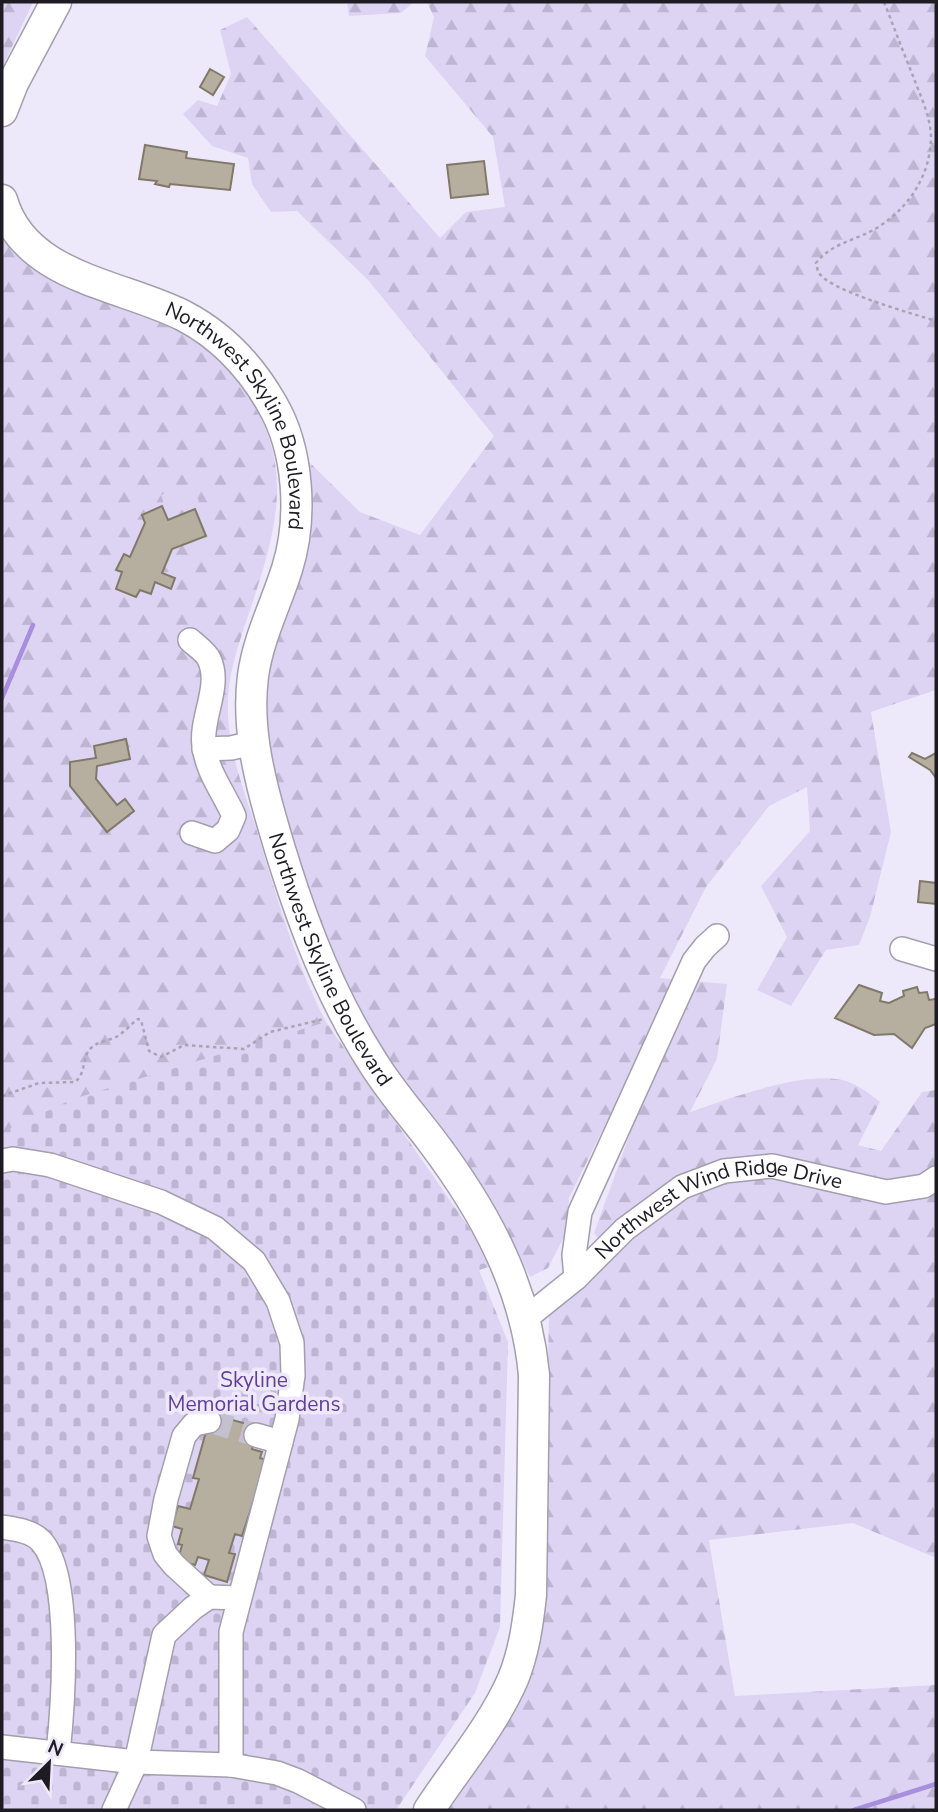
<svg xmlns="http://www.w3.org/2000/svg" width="938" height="1812" font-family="'Nunito Sans',sans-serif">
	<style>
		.forest { fill: url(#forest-firs) }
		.cemetery { fill: url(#cemetery-stones) }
		.garden { fill: #ddd4f4 }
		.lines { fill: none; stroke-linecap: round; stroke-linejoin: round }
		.stream { stroke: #a78ede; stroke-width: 4.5 }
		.building { fill: #b6ae9f; stroke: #80796a; stroke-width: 2 }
		.minor-tunnel { stroke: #c4c0cf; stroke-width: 23; stroke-dasharray: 23 11; stroke-linecap: butt }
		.minor-casing { stroke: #a29ead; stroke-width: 26 }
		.major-casing { stroke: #a29ead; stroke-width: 33 }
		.path { stroke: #a8a4b1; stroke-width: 2.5; stroke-dasharray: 3.5 3.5; stroke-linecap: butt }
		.minor { stroke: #fff; stroke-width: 23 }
		.major { stroke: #fff; stroke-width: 30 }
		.labels { text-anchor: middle; stroke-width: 7; stroke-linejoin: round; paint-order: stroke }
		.street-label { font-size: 21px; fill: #1e1c22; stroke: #eee9fa }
		.park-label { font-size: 21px; fill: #613e9c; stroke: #eee9fa }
	</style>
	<defs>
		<pattern id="forest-firs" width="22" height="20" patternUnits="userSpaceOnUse" patternTransform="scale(1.75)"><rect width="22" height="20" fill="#ddd4f4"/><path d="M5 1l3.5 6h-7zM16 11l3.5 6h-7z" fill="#bdb5d1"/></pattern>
		<pattern id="cemetery-stones" width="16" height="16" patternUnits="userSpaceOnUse" patternTransform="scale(1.75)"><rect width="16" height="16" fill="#ddd4f4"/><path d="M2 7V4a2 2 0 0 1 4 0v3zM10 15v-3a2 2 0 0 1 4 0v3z" fill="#bdb5d1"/></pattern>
	</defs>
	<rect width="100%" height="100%" fill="#eee9fa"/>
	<path class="forest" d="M 2,2 L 33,2 L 2,68 Z
		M 347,2 L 414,2 L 401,13 L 349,16 Z
		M 427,2 L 936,2 L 936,690 L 871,712 L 891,832 L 870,917 L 859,945 L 826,950 L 791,1006 L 757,990 L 787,937 L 761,886 L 810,831 L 807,787 L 769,806 L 706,887 L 660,978 L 727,984 L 717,1059 L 690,1112 C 730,1099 814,1065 853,1084 C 863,1088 872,1096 880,1102 L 858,1145 L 881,1151 L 922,1092 L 936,1090 L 936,1558 L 853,1523 L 709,1540 L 735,1696 L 936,1685 L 936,1810 L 446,1810 L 452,1797 L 515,1709 L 536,1647 L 543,1596 L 549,1316 L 613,1259 L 594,1233 L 632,1128 L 608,1119 L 569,1198 L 565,1235 L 548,1268 L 530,1277 L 498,1214 L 420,1102 L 385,1059 L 354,1007 L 312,900 L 262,742 L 259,693 L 297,450 L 360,512 L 420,535 L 494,436 L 369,281 L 297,211 L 271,212 L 252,184 L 248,158 L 212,146 L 183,114 L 198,100 L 217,106 L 231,74 L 220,30 L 247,17 L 440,238 L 466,212 L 505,207 L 493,137 L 425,56 L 434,17 Z
		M 2,234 C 45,297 112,298 174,329 C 210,347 237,374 256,409 C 298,483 268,554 244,628 C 235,655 227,682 228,710 C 228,750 244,791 256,828 C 276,894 294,960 326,1022 L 311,1032 L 2,1150 Z"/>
	<path class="cemetery" d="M 326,1022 L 481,1245 L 492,1266 L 479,1270 L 508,1342 L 500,1627 L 475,1693 L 396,1810 L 2,1810 L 2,1132 L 73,1099 Z"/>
	<path class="garden" d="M 193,484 L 199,502 L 167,513 L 161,495 Z"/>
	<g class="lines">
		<path class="stream" d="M 2,698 L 33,625
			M 854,1810 L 936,1784"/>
	</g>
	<path class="building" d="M 210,69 L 224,77 L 213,95 L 200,87 Z
		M 145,145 L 187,152 L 186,158 L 234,164 L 230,190 L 170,184 L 169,187 L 155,184 L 157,181 L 139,179 Z
		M 484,161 L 488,194 L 451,198 L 447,165 Z
		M 162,506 L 168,520 L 195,509 L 206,536 L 172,549 L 162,573 L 175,578 L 171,589 L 155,582 L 151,594 L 140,590 L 136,597 L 116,589 L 122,572 L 116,570 L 124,554 L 130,557 L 145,523 L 142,515 Z
		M 126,739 L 130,759 L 97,766 L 96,779 L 117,805 L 125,799 L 134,811 L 107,832 L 70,786 L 70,762 L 96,758 L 94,746 Z
		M 912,753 L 925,759 L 936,753 L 936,778 L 930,770 L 909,757 Z
		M 920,881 L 936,883 L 936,904 L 918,902 Z
		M 859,985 L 882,993 L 880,1001 L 889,1003 L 904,996 L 903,991 L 917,987 L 919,993 L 927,992 L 929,1000 L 936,999 L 936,1024 L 925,1028 L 912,1048 L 894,1034 L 874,1035 L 835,1018 Z
		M 211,1414 L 258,1427 L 252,1449 L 262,1452 L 260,1458 L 267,1460 L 242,1536 L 235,1534 L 229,1553 L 235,1554 L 227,1582 L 204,1575 L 209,1560 L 198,1557 L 195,1565 L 178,1560 L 182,1545 L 178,1544 L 182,1529 L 172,1526 L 178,1506 L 190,1509 L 199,1479 L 193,1478 Z"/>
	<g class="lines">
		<path class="minor-tunnel" d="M 209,1421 L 256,1435"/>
		<defs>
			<g id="minor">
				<path d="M 190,640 C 195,645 206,652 209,659 C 222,686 200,718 204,746 C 207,772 224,793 234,816 L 228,830 L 215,841 L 192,833"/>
				<path d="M 204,749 L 231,748 L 253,743"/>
				<path d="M 902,949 L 936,959"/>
				<path d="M 2,1161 L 13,1159 L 50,1165 L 161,1202 L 215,1228 L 254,1261 L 278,1301 L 292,1343 L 293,1375 L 287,1419 L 231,1632 L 231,1765"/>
				<path d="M 576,1278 L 574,1255 L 580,1212 L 694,961 L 705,947 L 717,936"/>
				<path id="s1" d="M 525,1319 L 576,1278 L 625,1229 L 682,1187 L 724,1171 L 772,1166 L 886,1192 L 924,1186 L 936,1178"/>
				<path d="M 256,1435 L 281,1442"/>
				<path d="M 2,1527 C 15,1529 32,1531 41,1541 C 73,1576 63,1707 58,1753"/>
				<path d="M 209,1597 L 174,1565 L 165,1554 L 159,1536 L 166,1499 L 184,1436 L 194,1424 L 209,1421"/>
				<path d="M 2,1747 L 136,1762 L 231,1765 L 277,1773 L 298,1781 L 354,1810"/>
				<path d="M 114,1810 L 136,1762 L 164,1635 L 193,1608 L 209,1597 L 239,1598"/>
			</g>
			<g id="major">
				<path d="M 2,111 L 13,83 L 56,2"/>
				<path id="s2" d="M 2,200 C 24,278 121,284 184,316 C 222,336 251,367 272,404 C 299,450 303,518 287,569 C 276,604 258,639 253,676 C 247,723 257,769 270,815 C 294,900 324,986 372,1061 C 389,1089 411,1114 431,1140 C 484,1210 526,1286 534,1375 L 531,1595 C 528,1623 524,1652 513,1679 C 492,1727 457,1767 429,1810"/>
			</g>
		</defs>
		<use href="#minor" class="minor-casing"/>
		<use href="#major" class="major-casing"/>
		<path class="path" d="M 884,2 C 894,27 903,52 913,76 C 920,95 931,117 931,138 C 930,175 910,206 880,226 C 859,240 832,242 816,263 C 817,266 817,270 819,273 C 830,291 914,314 936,321
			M 2,1096 L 39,1083 L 75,1082 C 87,1072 81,1058 91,1048 C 98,1041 108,1041 116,1037 C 125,1032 131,1024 138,1019 L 141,1020 L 149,1051 L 161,1057 L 184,1045 L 244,1049 L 270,1032 L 324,1019"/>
		<use href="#minor" class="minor"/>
		<use href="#major" class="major"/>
	</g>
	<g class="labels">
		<g class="street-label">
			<text dy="7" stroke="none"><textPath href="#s2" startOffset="343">Northwest Skyline Boulevard</textPath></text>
			<text dy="7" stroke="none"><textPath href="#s2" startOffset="931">Northwest Skyline Boulevard</textPath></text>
			<text dy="7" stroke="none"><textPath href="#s1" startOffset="234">Northwest Wind Ridge Drive</textPath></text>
		</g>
		<g class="park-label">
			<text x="254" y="1387">Skyline<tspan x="254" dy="24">Memorial Gardens</tspan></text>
		</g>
	</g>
	<rect width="938" height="1812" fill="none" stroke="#1e1c22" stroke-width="7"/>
	<g transform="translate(49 1763) rotate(24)" stroke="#eee9fa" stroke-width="5" paint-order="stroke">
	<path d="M0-5L12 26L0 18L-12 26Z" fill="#1e1c22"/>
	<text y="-10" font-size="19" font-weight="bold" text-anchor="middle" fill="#1e1c22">N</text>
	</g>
</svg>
